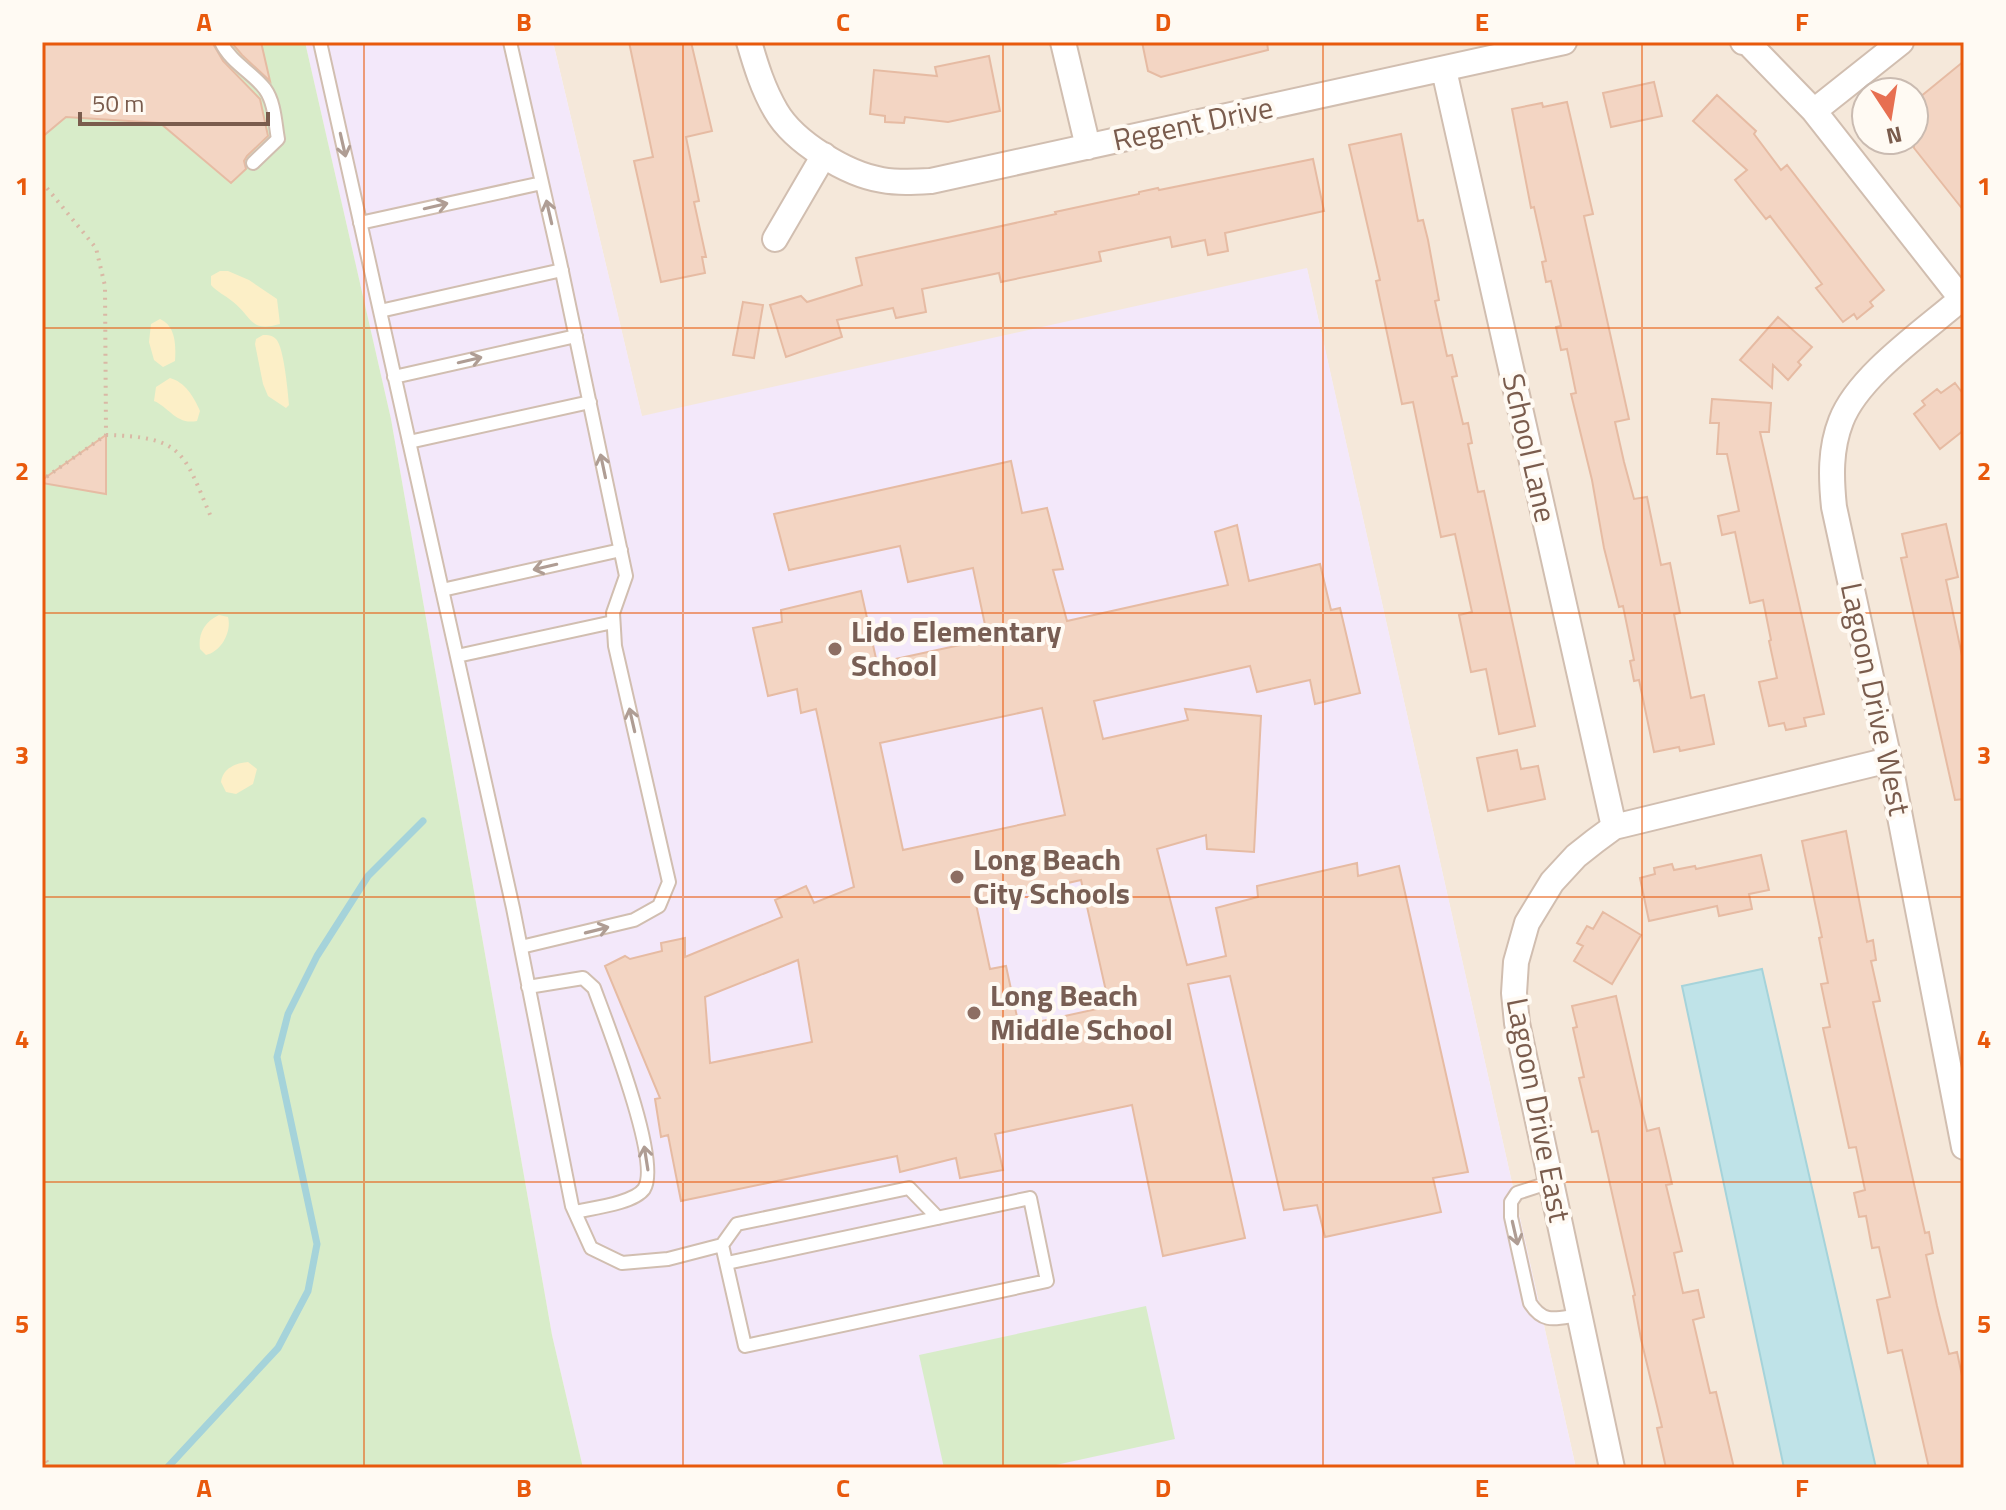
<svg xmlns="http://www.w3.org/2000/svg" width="2006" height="1510" font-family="'Titillium Web',sans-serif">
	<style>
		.residential { fill: #f5e8da; fill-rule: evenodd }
		.education { fill: #f3e8fa }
		.green { fill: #d8ecc9 }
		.sand { fill: #fcefc7 }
		.water { fill: #bfe3e8; stroke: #a5d3da; stroke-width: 2 }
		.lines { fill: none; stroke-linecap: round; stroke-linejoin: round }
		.stream { stroke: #a5d3da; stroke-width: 7 }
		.building { fill: #f3d5c3; stroke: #e6bba3; stroke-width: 2; fill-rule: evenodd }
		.lane-casing { stroke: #d1beb0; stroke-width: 16 }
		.street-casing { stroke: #d1beb0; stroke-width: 28 }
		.path { stroke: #d9b8a5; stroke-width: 4; stroke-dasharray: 2 6; stroke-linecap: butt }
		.lane { stroke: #fff; stroke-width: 12 }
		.street { stroke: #fff; stroke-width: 24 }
		.oneway { stroke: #af9d94 }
		.grid { fill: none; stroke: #e8590c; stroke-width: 2; stroke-opacity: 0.55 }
		.education-dot { fill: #8d6e63; stroke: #fffaf3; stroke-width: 3 }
		.labels { text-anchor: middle; stroke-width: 8; stroke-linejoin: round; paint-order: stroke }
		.street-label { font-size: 30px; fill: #7a5c4d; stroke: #fffaf3 }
		.education-label { font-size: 30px; font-weight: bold; fill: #785e54; stroke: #fffaf3; text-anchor: start }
		.neatline { fill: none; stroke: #e8590c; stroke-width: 3 }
		.grid-label { font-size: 26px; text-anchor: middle; font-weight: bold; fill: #e8590c }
	</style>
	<rect width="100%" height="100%" fill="#fdf6ec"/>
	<path class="residential" d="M 553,42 L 1964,42 L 1964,1468 L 1876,1468 L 1762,969 L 1682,987 L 1784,1468 L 1576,1468 L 1307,269 L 642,417 ZM 1866,92 L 1914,92 L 1914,140 L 1866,140 Z"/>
	<path class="education" d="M 305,42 L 553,42 L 642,416 L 1307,268 L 1576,1468 L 583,1468 L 552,1335 L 391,419 Z"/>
	<path class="green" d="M 42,42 L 305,42 L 391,419 L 552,1335 L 583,1468 L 42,1468 Z
		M 1146,1306 L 1175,1439 L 1042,1468 L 944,1468 L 919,1355 Z"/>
	<path class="sand" d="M 228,271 L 249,280 L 277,299 L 280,324 C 249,333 252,316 232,301 C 225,295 217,292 211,285 L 211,276 L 220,271 Z
		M 160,319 C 176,326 176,346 175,361 L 163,367 L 154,360 L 149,342 L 151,324 Z
		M 263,335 C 268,335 272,335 276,339 C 284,347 288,393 289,405 L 286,408 L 268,396 L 263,384 L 255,344 L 256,339 Z
		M 170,378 C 185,382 194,397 200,411 L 197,421 C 176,425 169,407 154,401 L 156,387 Z
		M 219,615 L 228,617 C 232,632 221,652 206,655 L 200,649 C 198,634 204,622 219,615 Z
		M 248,762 L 257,769 L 253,784 L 236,794 L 226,792 L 221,782 C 223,768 236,763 248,762 Z"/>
	<path class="water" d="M 1762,969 L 1876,1468 L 1784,1468 L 1682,986 Z"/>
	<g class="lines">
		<path class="stream" d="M 167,1468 L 278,1348 L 308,1291 L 317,1244 L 277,1057 L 288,1014 L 317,956 L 368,876 L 423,821"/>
	</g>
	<path class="building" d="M 42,42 L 212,42 L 223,61 L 260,99 L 268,136 L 247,156 L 244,161 L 246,169 L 231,183 L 160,123 L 66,117 L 42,137 Z
		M 231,42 L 261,42 L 270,81 L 242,55 Z
		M 629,42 L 691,42 L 712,131 L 686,137 L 699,201 L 694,202 L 706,257 L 702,257 L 705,273 L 661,282 L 634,161 L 653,157 Z
		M 1142,42 L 1267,42 L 1268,50 L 1161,77 L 1148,71 Z
		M 989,56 L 1000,111 L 948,122 L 905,117 L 904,123 L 885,122 L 885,116 L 870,114 L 874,70 L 937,76 L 935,67 Z
		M 1964,61 L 1964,211 L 1914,148 L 1914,102 Z
		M 1654,82 L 1662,116 L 1611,127 L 1603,93 Z
		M 1717,95 L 1756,131 L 1754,134 L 1781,170 L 1787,165 L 1884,290 L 1870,302 L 1873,306 L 1857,319 L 1854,314 L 1843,322 L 1816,288 L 1822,284 L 1770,216 L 1766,219 L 1735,180 L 1747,170 L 1693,121 Z
		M 1567,102 L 1593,214 L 1584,216 L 1629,419 L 1615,422 L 1624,462 L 1634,499 L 1647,497 L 1661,565 L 1670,563 L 1680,613 L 1674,614 L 1691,698 L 1704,695 L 1714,744 L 1680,751 L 1679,747 L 1654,752 L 1639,680 L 1634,681 L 1630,661 L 1634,660 L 1623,606 L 1619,607 L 1604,548 L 1592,480 L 1571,394 L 1576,393 L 1567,349 L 1561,350 L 1556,327 L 1561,326 L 1551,281 L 1546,282 L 1542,262 L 1546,261 L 1534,207 L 1531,208 L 1512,109 L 1542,103 L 1543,107 Z
		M 1401,134 L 1418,221 L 1423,220 L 1428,240 L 1439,300 L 1435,301 L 1447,356 L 1452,355 L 1457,376 L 1452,377 L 1463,424 L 1468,423 L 1472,443 L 1468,444 L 1478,492 L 1484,491 L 1535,726 L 1499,734 L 1486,669 L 1471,672 L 1459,615 L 1472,612 L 1455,534 L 1441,537 L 1413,402 L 1402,404 L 1376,281 L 1380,280 L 1349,145 Z
		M 1313,159 L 1324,211 L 1225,233 L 1228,251 L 1208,255 L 1205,240 L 1172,247 L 1170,237 L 1099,252 L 1101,261 L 1001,282 L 999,273 L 922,289 L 926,312 L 896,318 L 893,308 L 837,320 L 842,337 L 786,357 L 770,305 L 801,296 L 807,302 L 862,285 L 856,258 L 1056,214 L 1055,212 L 1139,194 L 1139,192 L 1158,188 L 1159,190 Z
		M 743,302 L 763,305 L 754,358 L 733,355 Z
		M 1778,317 L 1812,347 L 1798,362 L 1801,365 L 1788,380 L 1773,365 L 1772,388 L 1740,360 Z
		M 1955,383 L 1964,395 L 1964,430 L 1940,449 L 1914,414 L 1925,405 L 1922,401 L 1937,389 L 1941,393 Z
		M 1712,399 L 1771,403 L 1769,432 L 1760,432 L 1824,714 L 1804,718 L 1806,726 L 1786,730 L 1784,723 L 1769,726 L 1759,682 L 1777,678 L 1769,641 L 1771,640 L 1763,600 L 1750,603 L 1735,532 L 1722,535 L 1718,516 L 1739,511 L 1727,454 L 1717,454 L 1719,423 L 1710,423 Z
		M 106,435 L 106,494 L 42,483 L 42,480 Z
		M 1011,461 L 1022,513 L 1047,508 L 1063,569 L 1053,570 L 1067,621 L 1228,585 L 1215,532 L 1237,525 L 1249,581 L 1320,564 L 1331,610 L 1340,608 L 1360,693 L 1315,704 L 1310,680 L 1257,692 L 1250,666 L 1094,701 L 1103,739 L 1188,720 L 1185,709 L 1261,716 L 1254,852 L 1207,849 L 1206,835 L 1157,849 L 1187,965 L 1226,956 L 1216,908 L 1258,897 L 1257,886 L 1357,863 L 1358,876 L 1399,866 L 1468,1172 L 1433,1178 L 1441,1212 L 1325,1237 L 1317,1205 L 1284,1210 L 1230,976 L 1188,984 L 1245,1238 L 1163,1256 L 1132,1105 L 995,1134 L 1003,1170 L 960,1178 L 956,1158 L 900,1172 L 897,1156 L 681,1201 L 668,1135 L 661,1137 L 655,1099 L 660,1098 L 605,966 L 625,956 L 630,959 L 662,951 L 661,943 L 685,938 L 685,957 L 782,917 L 775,900 L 806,886 L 814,903 L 854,887 L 816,709 L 801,713 L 797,689 L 768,696 L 753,628 L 782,622 L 781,610 L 861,591 L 877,663 L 988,639 L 973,568 L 908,582 L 900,546 L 789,570 L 774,514 ZM 1042,708 L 1065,815 L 903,850 L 880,743 ZM 1081,880 L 1108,1000 L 1104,1001 L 1106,1007 L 1019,1026 L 1006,966 L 990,969 L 976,904 ZM 798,960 L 812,1042 L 710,1063 L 705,997 Z
		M 1946,524 L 1958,577 L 1946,580 L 1964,665 L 1964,799 L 1955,800 L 1901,558 L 1907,557 L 1902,534 Z
		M 1517,750 L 1521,769 L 1538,766 L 1545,799 L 1488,811 L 1477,758 Z
		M 1846,831 L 1867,942 L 1873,940 L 1876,960 L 1871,961 L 1880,1001 L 1873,1002 L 1925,1233 L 1929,1232 L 1933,1253 L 1926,1255 L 1937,1306 L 1949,1354 L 1957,1352 L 1964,1385 L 1964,1468 L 1929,1468 L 1902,1350 L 1888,1353 L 1877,1300 L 1890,1297 L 1879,1247 L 1872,1248 L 1866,1216 L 1859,1217 L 1854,1193 L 1865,1190 L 1856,1147 L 1849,1148 L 1823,1028 L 1830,1027 L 1821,984 L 1828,983 L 1819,938 L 1822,937 L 1802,841 Z
		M 1761,855 L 1769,890 L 1749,894 L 1752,909 L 1719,916 L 1717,906 L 1649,921 L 1640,878 L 1655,874 L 1654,868 L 1672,864 L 1674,870 L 1695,866 L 1696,869 Z
		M 1603,912 L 1641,935 L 1612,984 L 1574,961 L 1583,946 L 1577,943 L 1587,926 L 1593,929 Z
		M 1616,996 L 1647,1131 L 1659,1128 L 1672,1184 L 1666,1185 L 1682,1251 L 1674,1253 L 1683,1293 L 1698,1290 L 1704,1317 L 1693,1320 L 1710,1393 L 1716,1392 L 1734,1468 L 1666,1468 L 1657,1428 L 1662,1427 L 1641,1339 L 1633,1296 L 1635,1295 L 1598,1131 L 1592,1132 L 1579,1078 L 1584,1077 L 1573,1028 L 1577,1027 L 1572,1006 Z"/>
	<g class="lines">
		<defs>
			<path id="lane" d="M 221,42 C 231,63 252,72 265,89 C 275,103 275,123 278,139 L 253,163
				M 320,42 L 513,908 L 572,1206 L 591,1248 L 622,1263 L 668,1259 L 722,1245 L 745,1346 L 1047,1281 L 1030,1198 L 727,1263
				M 510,42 L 560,262 L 626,576 L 613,613 L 615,646 L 669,882 L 659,906 L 634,920 L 521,947
				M 360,223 L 542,183
				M 380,311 L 562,270
				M 394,377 L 576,336
				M 409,442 L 590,402
				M 442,590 L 621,550
				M 457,656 L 613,622
				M 528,987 L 583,978 L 594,988 C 606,1021 662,1162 644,1189 C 634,1203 593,1208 575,1212
				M 1551,1182 L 1517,1193 L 1511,1202 L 1511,1217 L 1530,1303 C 1544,1325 1557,1318 1579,1315
				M 722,1245 L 737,1224 L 909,1188 L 938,1218"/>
			<path id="street" d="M 749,42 C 756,66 763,89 776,111 C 794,142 846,174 882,180 C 898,183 914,182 931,181 L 1564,42
				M 1063,42 L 1088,147
				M 1743,42 L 1748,43 L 1814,111 L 1964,302
				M 1444,70 L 1614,827
				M 1814,111 L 1901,42
				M 775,239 L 824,155
				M 1961,299 C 1924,331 1858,376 1841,421 C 1830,449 1831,478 1834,507 L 1889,760 L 1964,1147
				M 1612,1468 L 1517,1023 L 1514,993 L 1516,962 L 1527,923 L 1552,882 L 1576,856 L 1595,841 L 1614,827 L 1889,760"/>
		</defs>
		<use href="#lane" class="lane-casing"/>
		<use href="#street" class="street-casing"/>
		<path class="path" d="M 42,182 L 96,248 L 105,286 L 106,435 L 42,480
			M 106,435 C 183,437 183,451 211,517
			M 42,1454 L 51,1468"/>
		<use href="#lane" class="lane"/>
		<use href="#street" class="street"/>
	</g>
	<defs><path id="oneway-shaft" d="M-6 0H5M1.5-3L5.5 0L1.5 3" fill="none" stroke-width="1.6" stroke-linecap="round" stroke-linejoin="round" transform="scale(2)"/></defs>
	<g class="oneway">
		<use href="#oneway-shaft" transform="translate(343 145) rotate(77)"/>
		<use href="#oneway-shaft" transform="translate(436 206) rotate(-13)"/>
		<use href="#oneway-shaft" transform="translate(549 212) rotate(-103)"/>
		<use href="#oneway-shaft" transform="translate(470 360) rotate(-13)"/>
		<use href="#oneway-shaft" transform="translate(603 466) rotate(-102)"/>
		<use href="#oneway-shaft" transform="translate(545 567) rotate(167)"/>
		<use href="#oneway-shaft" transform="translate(632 720) rotate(-103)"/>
		<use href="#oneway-shaft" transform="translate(597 930) rotate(-14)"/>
		<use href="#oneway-shaft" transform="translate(646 1158) rotate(-99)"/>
		<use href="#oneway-shaft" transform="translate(1515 1233) rotate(77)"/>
	</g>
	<path class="grid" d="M 364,42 L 364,1468M 683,42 L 683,1468M 1003,42 L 1003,1468M 1323,42 L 1323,1468M 1642,42 L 1642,1468M 42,328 L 1964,328M 42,613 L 1964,613M 42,897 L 1964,897M 42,1182 L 1964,1182"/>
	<g class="education-dot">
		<circle cx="835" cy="649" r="8"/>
		<circle cx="957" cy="877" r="8"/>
		<circle cx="974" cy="1013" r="8"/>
	</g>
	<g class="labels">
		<g class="street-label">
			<text transform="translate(1193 124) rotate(-12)" y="10">Regent Drive</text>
			<text transform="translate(1529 448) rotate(77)" y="10">School Lane</text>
			<text transform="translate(1875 699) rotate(78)" y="10">Lagoon Drive West</text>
			<text transform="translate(1538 1110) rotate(79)" y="10">Lagoon Drive East</text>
		</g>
		<g class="education-label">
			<text x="851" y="642">Lido Elementary<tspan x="851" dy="34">School</tspan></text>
			<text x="973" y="870">Long Beach<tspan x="973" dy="34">City Schools</tspan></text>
			<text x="990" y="1006">Long Beach<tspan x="990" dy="34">Middle School</tspan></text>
		</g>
	</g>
	<rect width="2006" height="1510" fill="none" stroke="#fffaf3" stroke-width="88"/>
	<g transform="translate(1890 116) rotate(168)"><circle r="38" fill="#fffaf3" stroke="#cabbb1" stroke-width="2"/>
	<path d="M0-6L14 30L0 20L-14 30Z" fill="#e76f51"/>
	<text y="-12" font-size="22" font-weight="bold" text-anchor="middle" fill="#7a5c4d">N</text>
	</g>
	<path d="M80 112v12h188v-12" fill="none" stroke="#7a5c4d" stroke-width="4"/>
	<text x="92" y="112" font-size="24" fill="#7a5c4d" stroke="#fffaf3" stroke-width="6" paint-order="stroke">50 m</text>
	<rect x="44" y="44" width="1918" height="1422" class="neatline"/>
	<g class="grid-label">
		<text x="204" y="31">A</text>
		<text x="524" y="31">B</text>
		<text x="843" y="31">C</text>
		<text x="1163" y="31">D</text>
		<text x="1482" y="31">E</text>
		<text x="1802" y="31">F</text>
		<text x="22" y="195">1</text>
		<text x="1984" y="195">1</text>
		<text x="22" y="480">2</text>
		<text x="1984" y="480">2</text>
		<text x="22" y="764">3</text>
		<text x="1984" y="764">3</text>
		<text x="22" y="1048">4</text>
		<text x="1984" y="1048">4</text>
		<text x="22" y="1333">5</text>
		<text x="1984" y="1333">5</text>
		<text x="204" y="1497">A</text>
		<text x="524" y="1497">B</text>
		<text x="843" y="1497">C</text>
		<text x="1163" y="1497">D</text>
		<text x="1482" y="1497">E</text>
		<text x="1802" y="1497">F</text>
	</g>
</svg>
